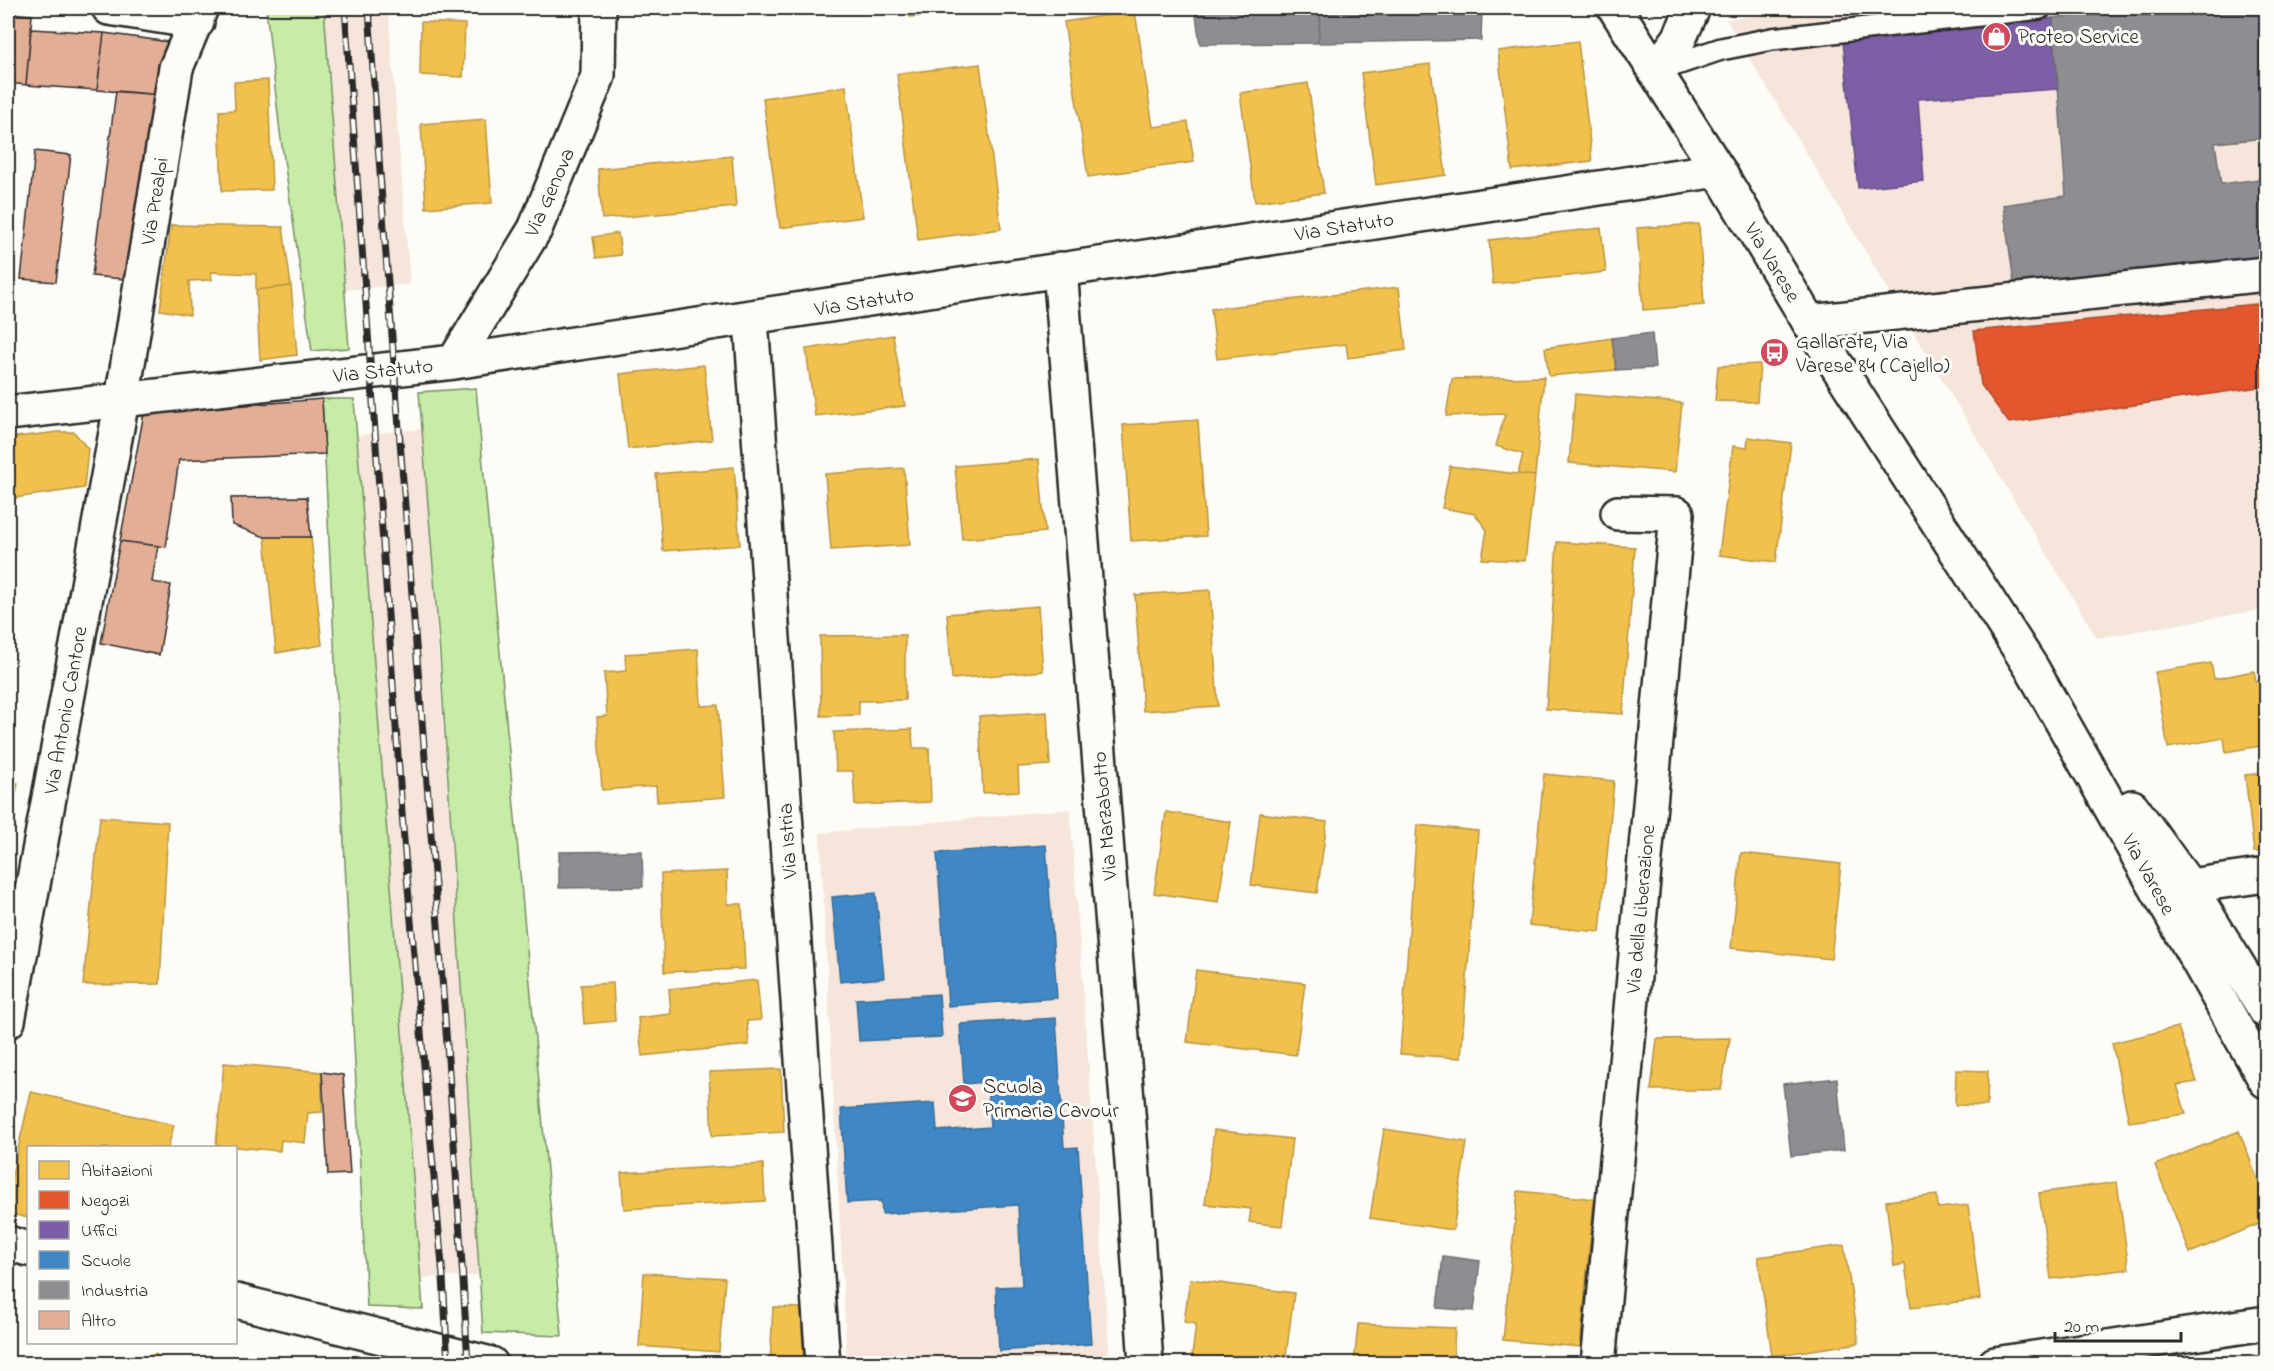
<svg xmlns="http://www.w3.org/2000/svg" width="2274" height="1371" font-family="'Indie Flower',sans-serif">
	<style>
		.built { fill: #f5e5da }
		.green { fill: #c6eca6; stroke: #788c68; stroke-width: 1.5 }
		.homes { fill: #f2c14e; stroke: #b69444; stroke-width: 1.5 }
		.shops { fill: #e4572e; stroke: #ac4a2d; stroke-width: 1.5 }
		.offices { fill: #7b5ea7; stroke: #634f82; stroke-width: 1.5 }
		.schools { fill: #3f88c5; stroke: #396c97; stroke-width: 1.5 }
		.industry { fill: #8d8d92; stroke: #707073; stroke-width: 1.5 }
		.building { fill: #e2ae95; stroke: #2b2b2b; stroke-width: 1.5 }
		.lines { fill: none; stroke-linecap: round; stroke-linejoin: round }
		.service-casing { stroke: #2b2b2b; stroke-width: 26 }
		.minor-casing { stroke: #2b2b2b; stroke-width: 38 }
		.tertiary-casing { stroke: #2b2b2b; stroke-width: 38 }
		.secondary-casing { stroke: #2b2b2b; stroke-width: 38 }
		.service { stroke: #fdfcf7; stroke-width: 21 }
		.minor { stroke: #fdfcf7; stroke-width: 33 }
		.tertiary { stroke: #fdfcf7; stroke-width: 33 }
		.secondary { stroke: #fdfcf7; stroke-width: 33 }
		.rail-casing { stroke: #2b2b2b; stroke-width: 7 }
		.rail { stroke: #fdfcf7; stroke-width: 4.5; stroke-dasharray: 14; stroke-linecap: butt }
		.labels { text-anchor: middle; stroke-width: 6; stroke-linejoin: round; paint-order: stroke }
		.poi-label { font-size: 21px; fill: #2b2b2b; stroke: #fdfcf7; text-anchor: start }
		.street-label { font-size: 21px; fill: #2b2b2b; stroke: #fdfcf7 }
	</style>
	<rect width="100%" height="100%" fill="#fdfcf7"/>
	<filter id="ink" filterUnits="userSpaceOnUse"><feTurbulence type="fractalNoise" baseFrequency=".0167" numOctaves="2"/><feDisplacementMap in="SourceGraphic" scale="12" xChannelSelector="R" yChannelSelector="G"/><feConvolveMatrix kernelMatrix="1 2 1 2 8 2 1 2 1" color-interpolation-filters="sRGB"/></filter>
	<g filter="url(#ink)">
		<path class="built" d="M 324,8 L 388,8 L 410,284 L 344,290 Z
			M 1842,8 L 2266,8 L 2266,609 L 2097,638 L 1726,19 Z
			M 423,429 L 480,1275 L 421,1278 L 357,435 Z
			M 1070,809 L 1110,1363 L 847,1363 L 820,833 Z"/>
		<path class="green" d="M 266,8 L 324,8 L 349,348 L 312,351 L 280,132 Z
			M 476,388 L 562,1336 L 483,1333 L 440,654 L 419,392 Z
			M 322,399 L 354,399 L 423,1309 L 367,1307 Z"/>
		<path class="homes" d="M 910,8 L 979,8 L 979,13 L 910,17 Z
			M 1135,11 L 1153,127 L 1188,122 L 1194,162 L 1088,177 L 1064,22 Z
			M 421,22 L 465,24 L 463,77 L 420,75 Z
			M 1578,41 L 1592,161 L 1512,170 L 1498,51 Z
			M 980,64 L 1001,229 L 918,240 L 897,74 Z
			M 1430,64 L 1446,175 L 1376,185 L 1361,73 Z
			M 268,80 L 272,190 L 222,191 L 219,111 L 235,110 L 234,82 Z
			M 1308,83 L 1324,193 L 1255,202 L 1240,93 Z
			M 846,86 L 863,217 L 780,228 L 763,98 Z
			M 486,119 L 492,203 L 426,208 L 421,124 Z
			M 732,156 L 736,207 L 602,219 L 598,169 Z
			M 1699,224 L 1704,305 L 1643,310 L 1637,228 Z
			M 171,225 L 283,227 L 291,286 L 256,290 L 256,274 L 211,272 L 212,280 L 189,281 L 190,315 L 160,310 Z
			M 1601,228 L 1606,272 L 1493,284 L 1489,240 Z
			M 618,233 L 621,255 L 596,258 L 593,237 Z
			M 291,286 L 297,355 L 260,360 L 256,290 Z
			M 1399,287 L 1406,350 L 1348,358 L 1346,344 L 1217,359 L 1211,309 Z
			M 893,335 L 905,406 L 815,416 L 806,349 Z
			M 1612,338 L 1616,370 L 1549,376 L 1545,348 Z
			M 1760,364 L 1757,402 L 1715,401 L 1718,366 Z
			M 704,365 L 712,440 L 628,449 L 620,374 Z
			M 1544,377 L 1535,476 L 1518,474 L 1523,454 L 1496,446 L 1505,414 L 1446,416 L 1452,379 Z
			M 1575,394 L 1682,403 L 1675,472 L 1569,463 Z
			M 1198,420 L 1206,536 L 1131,541 L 1123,425 Z
			M 58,432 L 74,432 L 88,449 L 84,488 L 8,499 L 8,438 Z
			M 1748,437 L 1791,443 L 1776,562 L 1719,555 L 1733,446 L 1747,448 Z
			M 1039,459 L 1045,532 L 962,539 L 955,466 Z
			M 1450,466 L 1535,476 L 1525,561 L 1482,559 L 1487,530 L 1475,514 L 1442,508 Z
			M 734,467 L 740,545 L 663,551 L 656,474 Z
			M 904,468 L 910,545 L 831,550 L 825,474 Z
			M 265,537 L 311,537 L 322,645 L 276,653 Z
			M 1557,542 L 1635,547 L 1623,714 L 1546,709 Z
			M 1210,590 L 1218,706 L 1143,711 L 1135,595 Z
			M 1038,606 L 1043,671 L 952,679 L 947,614 Z
			M 905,635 L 905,700 L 859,701 L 859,715 L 821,716 L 820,636 Z
			M 698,649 L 701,706 L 718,705 L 725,797 L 657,802 L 656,786 L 602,790 L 597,717 L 607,716 L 604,673 L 626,671 L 625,654 Z
			M 2211,663 L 2214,679 L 2254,671 L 2256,681 L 2266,679 L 2266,745 L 2226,752 L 2224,738 L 2168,748 L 2155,672 Z
			M 1047,712 L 1050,765 L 1018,767 L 1019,791 L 983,793 L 979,716 Z
			M 912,729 L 913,748 L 929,748 L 931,802 L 855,805 L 853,771 L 836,771 L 834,732 Z
			M 2266,773 L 2266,851 L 2254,852 L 2245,775 Z
			M 1544,774 L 1614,781 L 1600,932 L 1529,925 Z
			M 8,781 L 18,783 L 8,833 Z
			M 1166,812 L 1231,822 L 1218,902 L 1154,893 Z
			M 1260,813 L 1327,822 L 1317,893 L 1251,885 Z
			M 100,817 L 168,822 L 160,984 L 83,985 Z
			M 1417,825 L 1478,831 L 1461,1058 L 1400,1054 Z
			M 1741,853 L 1841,864 L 1831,959 L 1731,948 Z
			M 727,871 L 728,904 L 742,904 L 745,969 L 664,972 L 661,874 Z
			M 1196,970 L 1305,983 L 1296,1055 L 1187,1042 Z
			M 757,980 L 761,1020 L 747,1021 L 749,1045 L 642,1056 L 638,1018 L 671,1014 L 669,989 Z
			M 613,983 L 615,1021 L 584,1024 L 581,985 Z
			M 2178,1027 L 2197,1082 L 2177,1085 L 2186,1114 L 2129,1122 L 2112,1043 Z
			M 1730,1038 L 1721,1090 L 1651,1090 L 1657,1039 Z
			M 224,1063 L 322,1072 L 322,1112 L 308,1113 L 305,1143 L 281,1140 L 280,1151 L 216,1145 Z
			M 781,1069 L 784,1132 L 712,1136 L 709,1072 Z
			M 1956,1070 L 1988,1071 L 1987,1106 L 1955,1105 Z
			M 31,1092 L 174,1125 L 168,1148 L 28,1148 L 28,1218 L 8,1213 L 8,1192 Z
			M 1384,1129 L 1467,1142 L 1453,1230 L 1370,1218 Z
			M 1214,1130 L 1292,1139 L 1282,1226 L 1249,1222 L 1251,1209 L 1205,1204 Z
			M 2239,1131 L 2266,1201 L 2266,1221 L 2190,1253 L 2155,1165 Z
			M 763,1164 L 765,1201 L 624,1209 L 621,1173 Z
			M 2117,1182 L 2129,1269 L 2051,1279 L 2039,1193 Z
			M 1518,1191 L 1594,1199 L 1580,1347 L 1503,1340 Z
			M 1937,1195 L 1938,1208 L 1968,1205 L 1980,1299 L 1911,1308 L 1905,1264 L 1894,1266 L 1886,1201 Z
			M 1844,1245 L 1859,1343 L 1772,1356 L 1758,1257 Z
			M 644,1273 L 725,1278 L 719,1352 L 639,1346 Z
			M 1190,1279 L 1294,1293 L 1285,1364 L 1191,1364 L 1196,1324 L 1184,1322 Z
			M 773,1307 L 801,1308 L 804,1364 L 770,1364 Z
			M 1358,1324 L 1455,1328 L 1453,1364 L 1354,1364 Z
			M 155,1354 L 170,1364 L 125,1364 Z"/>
		<path class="shops" d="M 2266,303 L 2266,386 L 2009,423 L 1981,385 L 1974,331 Z"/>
		<path class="offices" d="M 2053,18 L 2058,89 L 1918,99 L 1924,181 L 1858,188 L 1843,42 Z"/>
		<path class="schools" d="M 1046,845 L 1057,998 L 948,1006 L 937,853 Z
			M 876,893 L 884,978 L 840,982 L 832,897 Z
			M 939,994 L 942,1037 L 859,1041 L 856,999 Z
			M 1056,1018 L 1064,1148 L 1078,1147 L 1091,1344 L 999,1351 L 996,1287 L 1022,1286 L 1018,1205 L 882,1214 L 881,1201 L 847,1203 L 841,1109 L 935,1103 L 937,1131 L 990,1127 L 987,1082 L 964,1084 L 960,1024 Z"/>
		<path class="industry" d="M 1195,8 L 1321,8 L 1318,43 L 1200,44 Z
			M 1321,8 L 1482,8 L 1481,40 L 1318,43 Z
			M 2151,8 L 2266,8 L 2266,138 L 2215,143 L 2221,184 L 2266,178 L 2266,257 L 2015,289 L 2003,205 L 2066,196 L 2053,18 Z
			M 1652,333 L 1655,368 L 1616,370 L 1612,338 Z
			M 642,851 L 643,887 L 559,888 L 559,852 Z
			M 1837,1078 L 1844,1150 L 1791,1156 L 1783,1084 Z
			M 1443,1256 L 1480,1261 L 1474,1311 L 1437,1308 Z"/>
		<path class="building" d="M 8,13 L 32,15 L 26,85 L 8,83 Z
			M 31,29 L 104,33 L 97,90 L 26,85 Z
			M 104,33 L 169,42 L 162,95 L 97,90 Z
			M 116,91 L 162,95 L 134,280 L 92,276 Z
			M 35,151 L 71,155 L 56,282 L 21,279 Z
			M 322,399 L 325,454 L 179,460 L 166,547 L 120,541 L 144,413 Z
			M 307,497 L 311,537 L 265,537 L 232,525 L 231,498 Z
			M 120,541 L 158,546 L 152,582 L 171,585 L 159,655 L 101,643 Z
			M 322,1072 L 343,1075 L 350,1174 L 328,1175 Z"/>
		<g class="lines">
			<defs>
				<path id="service" d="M 1656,71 L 1721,49 L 1772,39 L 2040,8"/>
				<path id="minor" d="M 109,8 L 197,22
					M 1655,71 L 1679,39 L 1693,8
					M 1060,269 L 1132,1162 L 1146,1364
					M 751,319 L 823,1364
					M 1809,322 L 2266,274
					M 454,362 L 535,229 L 598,76 L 599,8
					M 8,413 L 454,362 L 1718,170
					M 2163,895 L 2189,886 L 2266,875
					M 8,1021 L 122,400 L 176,68 L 201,8
					M 1598,1364 L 1677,514 L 1618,513"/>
				<path id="tertiary" d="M 8,1243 L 28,1249
					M 236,1301 L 491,1364
					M 1995,1364 L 2266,1323"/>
				<path id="secondary" d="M 1615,8 L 1718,170 L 1809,322 L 2031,667 L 2266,1081
					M 2132,807 L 2189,886 L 2266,1011"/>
			</defs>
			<use href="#service" class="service-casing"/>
			<use href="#minor" class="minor-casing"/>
			<use href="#tertiary" class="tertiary-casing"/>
			<use href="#secondary" class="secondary-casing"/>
			<use href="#service" class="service"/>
			<use href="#minor" class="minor"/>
			<use href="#tertiary" class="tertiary"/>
			<use href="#secondary" class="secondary"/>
			<defs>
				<path id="rail" d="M 345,8 L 405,854 L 443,1277 L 448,1364
					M 369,8 C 397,460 442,911 468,1364"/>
			</defs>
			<use href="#rail" class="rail-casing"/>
			<use href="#rail" class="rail"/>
		</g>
	</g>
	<defs>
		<symbol id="shop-disc" viewBox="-11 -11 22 22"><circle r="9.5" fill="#d1495b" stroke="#fdfcf7"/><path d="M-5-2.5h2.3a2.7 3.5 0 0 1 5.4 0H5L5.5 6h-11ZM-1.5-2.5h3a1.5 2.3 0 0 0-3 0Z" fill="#fff"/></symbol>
		<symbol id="bus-disc" viewBox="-11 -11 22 22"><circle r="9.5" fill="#d1495b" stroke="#fdfcf7"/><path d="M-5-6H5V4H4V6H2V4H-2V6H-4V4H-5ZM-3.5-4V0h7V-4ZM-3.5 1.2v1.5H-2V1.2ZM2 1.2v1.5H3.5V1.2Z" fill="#fff"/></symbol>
		<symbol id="school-disc" viewBox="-11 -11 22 22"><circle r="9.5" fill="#d1495b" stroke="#fdfcf7"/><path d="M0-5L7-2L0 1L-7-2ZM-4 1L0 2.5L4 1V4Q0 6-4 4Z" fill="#fff"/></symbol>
	</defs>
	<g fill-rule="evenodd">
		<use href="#shop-disc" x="1980" y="20" width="33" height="33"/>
		<use href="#bus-disc" x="1758" y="336" width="33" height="33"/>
		<use href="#school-disc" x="946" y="1082" width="33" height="33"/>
	</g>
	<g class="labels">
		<g class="poi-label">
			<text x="2018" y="43">Proteo Service</text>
			<text x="1796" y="348">Gallarate, Via<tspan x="1796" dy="24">Varese 84 (Cajello)</tspan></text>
			<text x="983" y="1093">Scuola<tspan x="983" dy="24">Primaria Cavour</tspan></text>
		</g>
		<g class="street-label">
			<text transform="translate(549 192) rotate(-66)" y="7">Via Genova</text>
			<text transform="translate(154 201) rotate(-81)" y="7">Via Prealpi</text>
			<text transform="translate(1344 226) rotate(-9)" y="7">Via Statuto</text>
			<text transform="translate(1773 262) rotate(59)" y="7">Via Varese</text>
			<text transform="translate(864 301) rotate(-9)" y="7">Via Statuto</text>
			<text transform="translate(383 370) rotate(-6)" y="7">Via Statuto</text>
			<text transform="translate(65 710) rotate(-80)" y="7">Via Antonio Cantore</text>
			<text transform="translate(1104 816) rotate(-95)" y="7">Via Marzabotto</text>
			<text transform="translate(787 841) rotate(-94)" y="7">Via Istria</text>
			<text transform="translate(2149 874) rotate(61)" y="7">Via Varese</text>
			<text transform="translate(1640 909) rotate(-85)" y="7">Via della Liberazione</text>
		</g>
	</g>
	<rect width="2274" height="1371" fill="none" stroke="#fdfcf7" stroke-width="30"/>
	<rect x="15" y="15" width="2244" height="1341" fill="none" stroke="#2b2b2b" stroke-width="2" filter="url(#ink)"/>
	<rect x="27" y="1146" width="210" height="198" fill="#fdfcf7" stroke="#a9a8a5" stroke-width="1.5"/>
	<rect x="39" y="1161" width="30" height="18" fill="#f2c14e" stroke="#a9a8a5" stroke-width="1.5"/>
	<text x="81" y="1176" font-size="18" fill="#2b2b2b">Abitazioni</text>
	<rect x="39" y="1191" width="30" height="18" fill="#e4572e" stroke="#a9a8a5" stroke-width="1.5"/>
	<text x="81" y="1206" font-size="18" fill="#2b2b2b">Negozi</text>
	<rect x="39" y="1221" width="30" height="18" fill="#7b5ea7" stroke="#a9a8a5" stroke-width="1.5"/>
	<text x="81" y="1236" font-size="18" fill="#2b2b2b">Uffici</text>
	<rect x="39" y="1251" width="30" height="18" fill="#3f88c5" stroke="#a9a8a5" stroke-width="1.5"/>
	<text x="81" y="1266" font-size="18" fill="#2b2b2b">Scuole</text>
	<rect x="39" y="1281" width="30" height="18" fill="#8d8d92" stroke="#a9a8a5" stroke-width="1.5"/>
	<text x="81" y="1296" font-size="18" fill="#2b2b2b">Industria</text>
	<rect x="39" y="1311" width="30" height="18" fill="#e2ae95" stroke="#a9a8a5" stroke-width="1.5"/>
	<text x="81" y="1326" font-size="18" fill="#2b2b2b">Altro</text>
	<path d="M2055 1332v9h126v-9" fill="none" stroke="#2b2b2b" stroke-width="3"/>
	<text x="2064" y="1332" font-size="18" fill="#2b2b2b" stroke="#fdfcf7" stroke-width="4.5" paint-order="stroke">20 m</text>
</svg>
